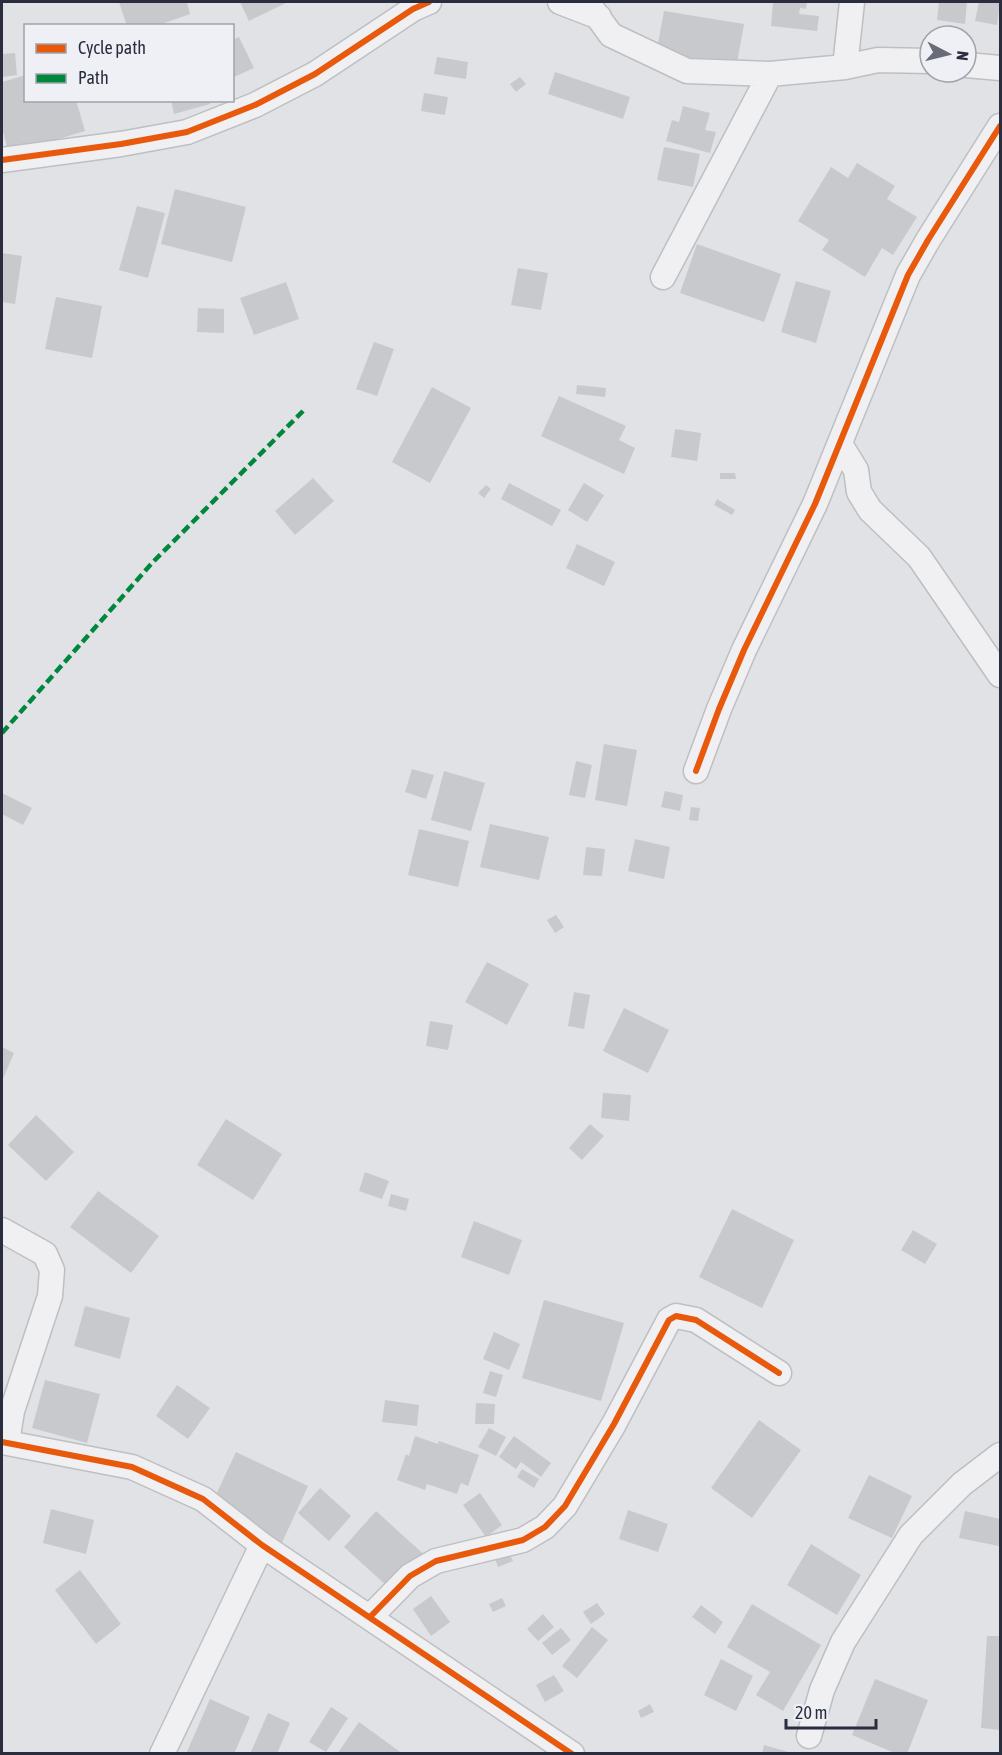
<svg xmlns="http://www.w3.org/2000/svg" width="1002" height="1755" font-family="'Asap Condensed',sans-serif">
	<style>
		.building { fill: #c8c9cd }
		.lines { fill: none; stroke-linecap: round; stroke-linejoin: round }
		.minor-casing { stroke: #bebfc2; stroke-width: 27 }
		.minor { stroke: #f0f0f2; stroke-width: 24 }
		.quiet { stroke: #00873e; stroke-width: 4.5; stroke-dasharray: 9 4.5; stroke-linecap: butt }
		.cycleway-casing { stroke: #eef0f5; stroke-width: 10 }
		.cycleway { stroke: #e8590c; stroke-width: 6 }
	</style>
	<rect width="100%" height="100%" fill="#e1e2e5"/>
	<path class="building" d="M 119,2 L 187,2 L 190,14 L 156,26 L 127,26 Z
		M 240,2 L 288,2 L 249,21 Z
		M 773,2 L 807,2 L 806,9 L 800,8 L 799,14 L 819,16 L 817,31 L 771,26 Z
		M 939,2 L 967,2 L 965,24 L 937,20 Z
		M 979,2 L 1000,2 L 997,25 L 975,21 Z
		M 664,11 L 744,24 L 736,69 L 656,55 Z
		M 239,37 L 254,68 L 234,77 L 232,40 Z
		M 15,53 L 17,75 L 2,77 L 2,54 Z
		M 437,57 L 468,62 L 466,79 L 434,74 Z
		M 555,72 L 630,97 L 623,119 L 548,94 Z
		M 26,75 L 26,100 L 76,100 L 85,131 L 9,154 L 2,128 L 2,82 Z
		M 520,77 L 526,84 L 516,92 L 510,84 Z
		M 424,93 L 448,97 L 445,115 L 421,111 Z
		M 171,100 L 209,100 L 210,104 L 174,114 Z
		M 683,106 L 710,113 L 705,130 L 716,132 L 710,153 L 666,141 L 672,120 L 679,122 Z
		M 664,147 L 700,154 L 693,187 L 657,180 Z
		M 857,163 L 895,186 L 887,199 L 917,217 L 893,255 L 882,248 L 865,277 L 822,250 L 829,240 L 798,221 L 831,167 L 848,178 Z
		M 175,189 L 246,207 L 232,262 L 161,244 Z
		M 137,206 L 165,213 L 148,278 L 119,270 Z
		M 697,244 L 781,274 L 764,322 L 680,293 Z
		M 2,253 L 22,256 L 15,304 L 2,302 Z
		M 518,268 L 548,273 L 541,310 L 511,305 Z
		M 796,281 L 831,291 L 816,343 L 781,332 Z
		M 286,282 L 299,319 L 254,335 L 240,298 Z
		M 56,297 L 102,306 L 92,358 L 45,349 Z
		M 198,308 L 224,309 L 224,333 L 197,332 Z
		M 374,342 L 394,349 L 377,396 L 356,389 Z
		M 577,385 L 606,388 L 605,397 L 576,394 Z
		M 432,387 L 471,408 L 430,483 L 392,462 Z
		M 559,396 L 626,426 L 619,440 L 635,448 L 624,474 L 541,436 Z
		M 675,429 L 701,433 L 697,461 L 671,457 Z
		M 720,473 L 735,473 L 736,479 L 720,479 Z
		M 313,478 L 334,501 L 295,535 L 275,511 Z
		M 509,483 L 561,510 L 552,526 L 501,499 Z
		M 584,483 L 604,495 L 587,522 L 568,510 Z
		M 486,485 L 491,489 L 484,498 L 478,493 Z
		M 717,499 L 735,510 L 732,515 L 714,505 Z
		M 577,544 L 615,562 L 604,586 L 566,568 Z
		M 604,744 L 637,750 L 627,806 L 595,800 Z
		M 576,761 L 592,765 L 585,798 L 569,795 Z
		M 412,769 L 434,775 L 426,799 L 405,792 Z
		M 444,771 L 485,783 L 471,831 L 431,820 Z
		M 665,791 L 683,795 L 680,811 L 661,807 Z
		M 2,793 L 32,808 L 23,825 L 2,814 Z
		M 691,807 L 700,808 L 698,821 L 689,820 Z
		M 490,824 L 549,837 L 539,880 L 480,867 Z
		M 419,829 L 469,841 L 458,887 L 408,875 Z
		M 635,839 L 670,847 L 664,879 L 628,871 Z
		M 586,847 L 605,849 L 602,876 L 583,875 Z
		M 556,915 L 564,927 L 555,933 L 547,920 Z
		M 487,962 L 529,984 L 507,1025 L 465,1002 Z
		M 574,992 L 590,995 L 584,1029 L 568,1026 Z
		M 624,1008 L 669,1030 L 648,1073 L 603,1051 Z
		M 430,1021 L 453,1025 L 448,1050 L 426,1046 Z
		M 2,1047 L 14,1053 L 2,1081 Z
		M 603,1093 L 631,1095 L 629,1121 L 601,1118 Z
		M 36,1115 L 74,1152 L 46,1181 L 8,1145 Z
		M 226,1119 L 282,1154 L 253,1200 L 197,1165 Z
		M 590,1124 L 604,1136 L 582,1160 L 569,1148 Z
		M 365,1172 L 389,1181 L 382,1199 L 359,1191 Z
		M 98,1191 L 159,1236 L 131,1273 L 70,1227 Z
		M 391,1194 L 409,1199 L 406,1211 L 388,1206 Z
		M 732,1209 L 794,1240 L 762,1308 L 699,1277 Z
		M 474,1221 L 522,1240 L 509,1275 L 461,1257 Z
		M 913,1230 L 937,1244 L 925,1264 L 901,1250 Z
		M 544,1300 L 624,1323 L 601,1401 L 522,1378 Z
		M 85,1306 L 130,1318 L 120,1359 L 74,1346 Z
		M 494,1332 L 520,1344 L 509,1370 L 483,1359 Z
		M 490,1371 L 503,1375 L 496,1397 L 483,1393 Z
		M 45,1380 L 100,1394 L 87,1443 L 32,1428 Z
		M 177,1385 L 210,1408 L 188,1439 L 156,1416 Z
		M 385,1400 L 419,1405 L 417,1426 L 382,1422 Z
		M 476,1403 L 495,1404 L 494,1424 L 475,1424 Z
		M 759,1420 L 801,1450 L 752,1518 L 711,1488 Z
		M 489,1428 L 506,1437 L 496,1456 L 478,1447 Z
		M 415,1436 L 438,1444 L 439,1441 L 479,1455 L 468,1486 L 461,1483 L 457,1494 L 427,1484 L 425,1490 L 397,1480 L 406,1454 L 409,1456 Z
		M 514,1436 L 551,1463 L 541,1477 L 521,1462 L 516,1469 L 499,1457 Z
		M 236,1452 L 308,1486 L 280,1547 L 207,1514 Z
		M 522,1469 L 539,1479 L 534,1488 L 517,1477 Z
		M 869,1475 L 912,1496 L 892,1538 L 848,1518 Z
		M 320,1488 L 351,1516 L 329,1541 L 298,1513 Z
		M 480,1493 L 502,1525 L 486,1537 L 463,1505 Z
		M 51,1509 L 94,1520 L 86,1554 L 43,1543 Z
		M 628,1510 L 668,1524 L 658,1552 L 619,1539 Z
		M 376,1511 L 430,1560 L 398,1596 L 344,1547 Z
		M 965,1511 L 1000,1519 L 999,1546 L 959,1538 Z
		M 811,1544 L 861,1575 L 837,1615 L 787,1585 Z
		M 507,1550 L 513,1561 L 498,1567 L 494,1556 Z
		M 80,1570 L 121,1624 L 96,1644 L 55,1590 Z
		M 431,1596 L 450,1622 L 431,1636 L 413,1609 Z
		M 502,1598 L 506,1606 L 493,1612 L 489,1604 Z
		M 597,1603 L 605,1614 L 591,1624 L 583,1612 Z
		M 752,1604 L 821,1645 L 783,1711 L 756,1695 L 770,1672 L 727,1647 Z
		M 701,1605 L 723,1622 L 715,1634 L 692,1617 Z
		M 543,1614 L 554,1627 L 538,1641 L 527,1629 Z
		M 592,1627 L 608,1640 L 577,1678 L 562,1666 Z
		M 561,1628 L 571,1640 L 552,1655 L 542,1643 Z
		M 987,1636 L 1000,1636 L 1000,1730 L 981,1728 Z
		M 721,1659 L 753,1676 L 736,1711 L 704,1695 Z
		M 554,1675 L 564,1691 L 545,1702 L 536,1685 Z
		M 875,1679 L 928,1700 L 907,1754 L 897,1754 L 852,1735 Z
		M 210,1699 L 250,1717 L 234,1754 L 186,1754 Z
		M 650,1704 L 654,1712 L 641,1718 L 638,1711 Z
		M 331,1707 L 348,1718 L 326,1752 L 309,1742 Z
		M 268,1713 L 290,1723 L 277,1754 L 250,1754 Z
		M 359,1722 L 403,1754 L 337,1754 Z
		M 764,1745 L 792,1753 L 792,1754 L 762,1754 Z"/>
	<g class="lines">
		<defs>
			<path id="minor" d="M 560,2 L 599,17
				M 587,2 L 611,35 L 687,71 L 770,74 L 845,67 L 878,60 L 930,61
				M 966,65 L 1000,68
				M 845,67 L 852,2
				M 2,160 L 121,144 L 187,132 L 255,105 L 315,74 L 413,9 L 429,2
				M 663,277 L 770,74
				M 840,444 L 856,470 L 859,492 L 870,510 L 919,557 L 1000,675
				M 696,771 L 719,709 L 744,650 L 815,504 L 908,275 L 928,240 L 1000,126
				M 2,1230 L 45,1254 L 52,1270 L 50,1296 L 12,1411 L 7,1442
				M 2,1442 L 132,1467 L 203,1499 L 262,1545 L 572,1754
				M 370,1617 L 410,1576 L 436,1561 L 523,1540 L 545,1527 L 565,1506 L 614,1424 L 669,1320 L 676,1316 L 696,1320 L 779,1373
				M 809,1736 L 822,1690 L 843,1642 L 911,1535 L 962,1484 L 1000,1455
				M 162,1754 L 262,1545"/>
		</defs>
		<use href="#minor" class="minor-casing"/>
		<use href="#minor" class="minor"/>
		<path class="quiet" d="M 2,733 L 153,562 L 304,410"/>
		<defs>
			<path id="cycleway" d="M 2,160 L 121,144 L 187,132 L 255,105 L 315,74 L 413,9 L 429,2
				M 696,771 L 719,709 L 744,650 L 815,504 L 908,275 L 928,240 L 1000,126
				M 2,1442 L 132,1467 L 203,1499 L 262,1545 L 572,1754
				M 370,1617 L 410,1576 L 436,1561 L 523,1540 L 545,1527 L 565,1506 L 614,1424 L 669,1320 L 676,1316 L 696,1320 L 779,1373"/>
		</defs>
		<use href="#cycleway" class="cycleway-casing"/>
		<use href="#cycleway" class="cycleway"/>
	</g>
	<rect width="1002" height="1755" fill="none" stroke="#292d3d" stroke-width="6"/>
	<rect x="24" y="24" width="210" height="78" fill="#eef0f5" stroke="#9fa2ab" stroke-width="1.5"/>
	<rect x="36" y="44" width="30" height="9" fill="#e8590c" stroke="#9fa2ab" stroke-width="1.5"/>
	<text x="78" y="54" font-size="18" fill="#292d3d">Cycle path</text>
	<rect x="36" y="74" width="30" height="9" fill="#00873e" stroke="#9fa2ab" stroke-width="1.5"/>
	<text x="78" y="84" font-size="18" fill="#292d3d">Path</text>
	<g transform="translate(948 54) rotate(97)"><circle r="28" fill="#eef0f5" stroke="#9fa2ab" stroke-width="1.5"/>
	<path d="M0-4.5L10 22L0 15L-10 22Z" fill="#696c78"/>
	<text y="-9" font-size="16" font-weight="bold" text-anchor="middle" fill="#292d3d">N</text>
	</g>
	<path d="M786 1719v9h90v-9" fill="none" stroke="#292d3d" stroke-width="3"/>
	<text x="795" y="1719" font-size="18" fill="#292d3d" stroke="#eef0f5" stroke-width="4.5" paint-order="stroke">20 m</text>
</svg>
